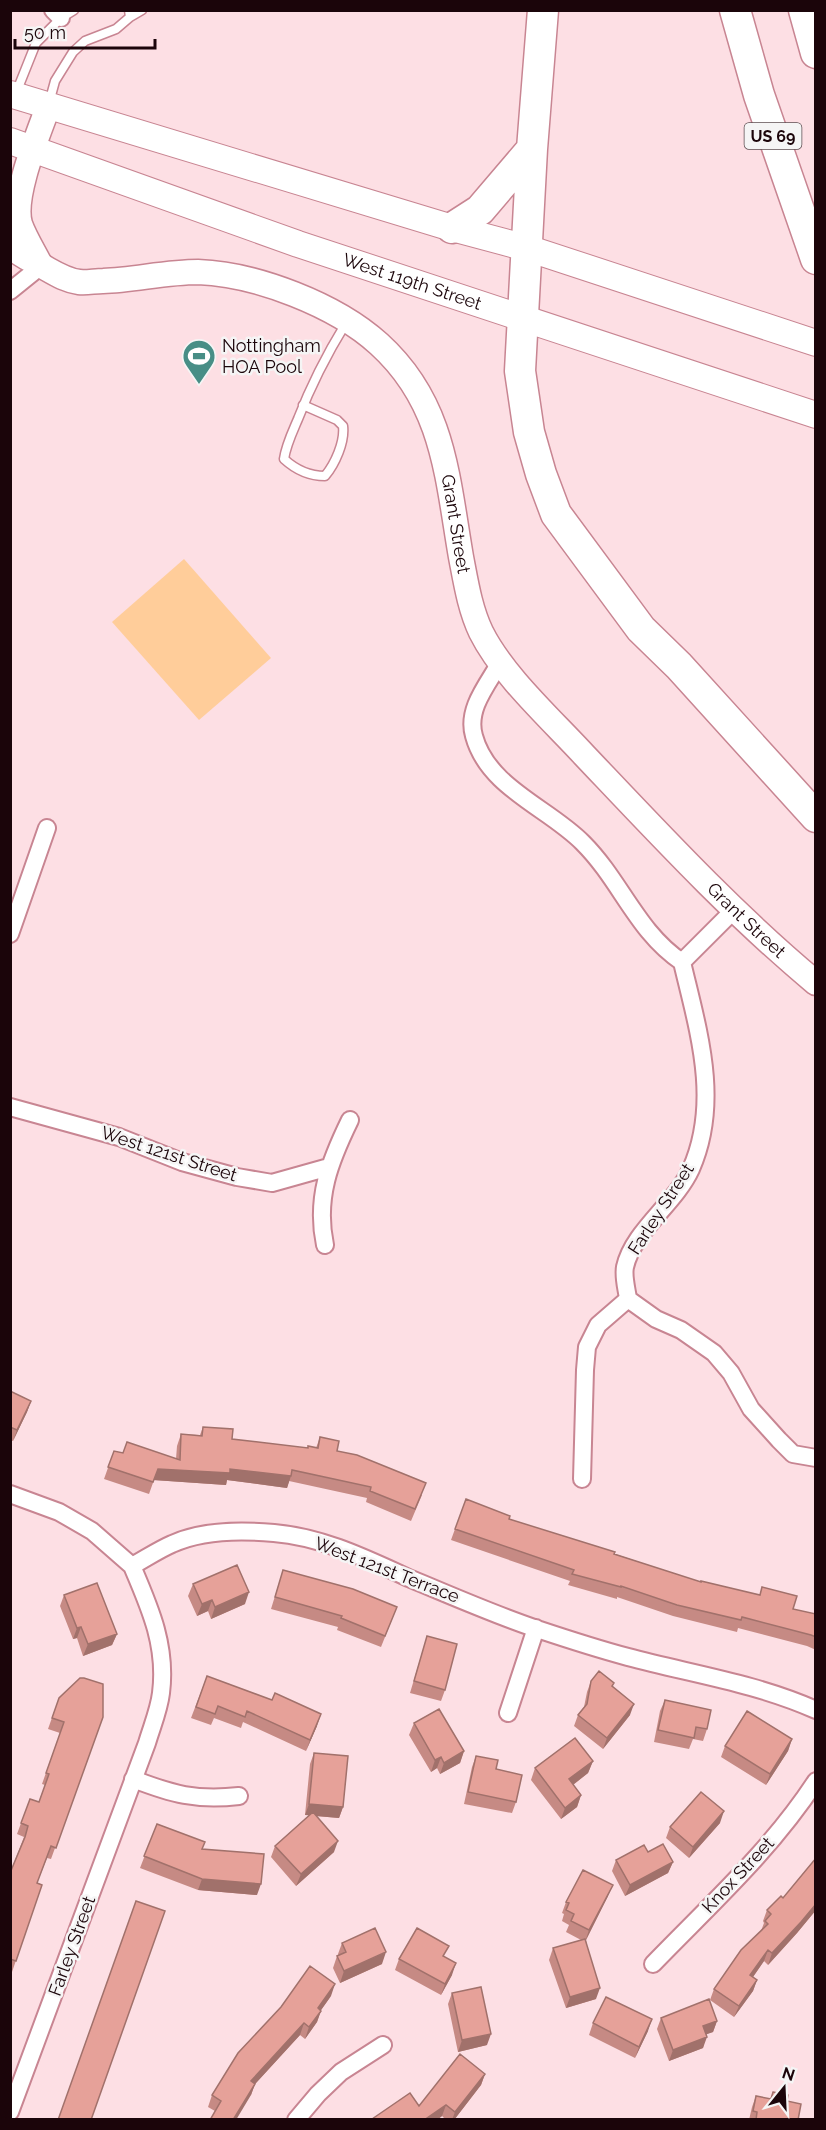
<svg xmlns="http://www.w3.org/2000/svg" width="826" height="2130" font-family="Raleway,sans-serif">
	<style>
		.green { fill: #ffcd9a }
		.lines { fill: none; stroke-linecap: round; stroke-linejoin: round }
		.lane-casing { stroke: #c88592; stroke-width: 11 }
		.street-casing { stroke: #c88592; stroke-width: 20 }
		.secondary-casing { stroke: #c88592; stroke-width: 27 }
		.primary-casing { stroke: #c88592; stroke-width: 28 }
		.highway-casing { stroke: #c88592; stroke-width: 33 }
		.lane { stroke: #fff; stroke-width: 8 }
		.street { stroke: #fff; stroke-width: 16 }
		.secondary { stroke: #fff; stroke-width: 24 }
		.primary { stroke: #fff; stroke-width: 26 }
		.highway { stroke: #fff; stroke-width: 30 }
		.wall { fill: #c68a84 }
		.shaded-wall { fill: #a1716b }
		.building { fill: #e6a199; stroke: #a1716b; stroke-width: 1.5 }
		.labels { text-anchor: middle; stroke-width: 5; stroke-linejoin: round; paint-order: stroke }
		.shield { fill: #f5f5f5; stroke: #5c4d50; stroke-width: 1.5 }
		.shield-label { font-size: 16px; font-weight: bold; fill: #1b050a }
		.street-label { font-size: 18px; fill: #1b050a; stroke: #f5f5f5 }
		.poi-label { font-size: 18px; fill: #1b050a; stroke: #f5f5f5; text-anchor: start }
	</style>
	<rect width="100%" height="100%" fill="#fddfe4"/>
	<path class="green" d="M 184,559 L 271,658 L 199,720 L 112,622 Z"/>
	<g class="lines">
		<defs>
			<path id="lane" d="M 130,17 L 142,10
				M 16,93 L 36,43 L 61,18 L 74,10
				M 49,103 L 55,81 L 73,52 L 85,41 L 116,29 L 130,17 L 129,10
				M 303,405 L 337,420 L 343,426 C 345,442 335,464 325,476 C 310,476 296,470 284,459 C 286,445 292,433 298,419 C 311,385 327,354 346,323"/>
			<path id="street" d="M 53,10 L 61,18
				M 10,291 L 41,266
				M 501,661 C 488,684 466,709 474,736 C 488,788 549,808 583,843 C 621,881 637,932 682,962 C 698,1030 721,1101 691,1169 C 675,1204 633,1231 625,1267 C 623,1277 627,1290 628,1299
				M 10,934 L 47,828
				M 682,962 L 734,910
				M 10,1107 L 119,1137 L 182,1162 L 237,1177 L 272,1183 L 329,1167
				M 325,1245 C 315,1198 330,1161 350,1120
				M 628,1299 L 656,1319 L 681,1330 L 714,1353 L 731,1373 L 751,1409 L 779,1440 L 793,1454 L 816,1458
				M 582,1479 L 585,1370 L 587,1347 L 598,1325 L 628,1299
				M 10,1494 L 59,1512 L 92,1531 L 132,1566 C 145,1559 158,1550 172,1544 C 202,1530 242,1530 274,1533 C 323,1537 367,1559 411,1579 C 452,1596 495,1615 537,1629 C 567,1639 598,1649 628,1657 C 692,1674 755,1683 816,1710
				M 508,1713 L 536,1628
				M 133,1779 C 172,1794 196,1801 239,1796
				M 653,1964 C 710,1905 771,1850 816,1781
				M 10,2112 L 147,1743 C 152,1726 159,1710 161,1693 C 167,1646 150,1608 132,1566
				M 296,2120 L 318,2094 L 341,2072 L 383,2045"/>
			<g id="secondary">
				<path id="s1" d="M 10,246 C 20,255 29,259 40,265 C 53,272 64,280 79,282 C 86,283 95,281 103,281 C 134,280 166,272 198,272 C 256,274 336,305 379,344 C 444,403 447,476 461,557 C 466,583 470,609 481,632 C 503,676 551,719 585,756 C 659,834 733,914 816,983"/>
				<path d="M 41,266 C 34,252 25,238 20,224 C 12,196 38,135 48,107"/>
			</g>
			<g id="primary">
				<path d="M 10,94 L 452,228 L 527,248 L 816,343"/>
				<path id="s2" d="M 10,141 L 298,244 L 816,415"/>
			</g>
			<path id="highway" d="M 543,10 L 532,149 L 520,371 L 529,432 L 541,474 L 556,514 L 641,629 L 679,666 L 816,817
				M 735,10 L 759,95 L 816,259
				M 804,10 L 816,53
				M 452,228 L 480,210 L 532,149"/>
		</defs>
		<use href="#lane" class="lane-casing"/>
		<use href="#street" class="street-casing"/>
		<use href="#secondary" class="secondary-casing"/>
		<use href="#primary" class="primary-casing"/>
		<use href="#highway" class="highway-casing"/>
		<use href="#lane" class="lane"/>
		<use href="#street" class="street"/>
		<use href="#secondary" class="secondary"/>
		<use href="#primary" class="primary"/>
		<use href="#highway" class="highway"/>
	</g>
	<path class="wall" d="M 10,1391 L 31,1401 L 27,1412 L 13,1441 L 10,1440 Z
		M 203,1427 L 232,1439 L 307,1448 L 316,1448 L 320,1437 L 337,1451 L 422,1495 L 411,1521 L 366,1502 L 367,1498 L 289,1481 L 287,1488 L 227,1480 L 226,1485 L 154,1480 L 149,1494 L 104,1479 L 114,1451 L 123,1453 L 176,1459 L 177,1446 L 181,1434 L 200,1435 Z
		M 509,1519 L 700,1582 L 760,1595 L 762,1587 L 793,1609 L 816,1614 L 816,1650 L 807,1646 L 738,1628 L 737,1632 L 673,1616 L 617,1597 L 617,1599 L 568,1585 L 570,1581 L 451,1540 L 455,1529 Z
		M 283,1570 L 397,1607 L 381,1647 L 337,1630 L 338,1627 L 271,1609 Z
		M 193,1584 L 245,1604 L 211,1619 L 208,1611 L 197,1616 L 188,1596 Z
		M 64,1595 L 117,1634 L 112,1645 L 83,1656 L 77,1638 L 73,1639 L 60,1606 Z
		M 427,1636 L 445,1690 L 441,1701 L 410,1693 Z
		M 207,1676 L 317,1726 L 306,1751 L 243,1722 L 241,1728 L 214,1718 L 211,1725 L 191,1718 Z
		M 591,1681 L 613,1687 L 630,1715 L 603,1749 L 574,1726 L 578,1715 L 584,1707 L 587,1692 Z
		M 59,1698 L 103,1717 L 51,1859 L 47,1858 L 37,1883 L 42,1885 L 12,1972 L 10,1972 L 10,1873 L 24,1837 L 17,1834 L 30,1799 L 39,1802 L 45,1785 L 42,1784 L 60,1733 L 48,1729 Z
		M 665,1700 L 707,1729 L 703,1741 L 693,1739 L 689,1749 L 654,1742 L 660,1711 Z
		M 414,1723 L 464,1751 L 460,1763 L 440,1774 L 437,1768 L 431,1772 L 409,1735 Z
		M 792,1739 L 788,1751 L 766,1785 L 721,1757 L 725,1746 Z
		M 314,1753 L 343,1807 L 339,1818 L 316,1816 L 334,1852 L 296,1886 L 271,1857 L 275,1846 L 309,1815 L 305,1815 L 310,1764 Z
		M 476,1756 L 496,1769 L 516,1802 L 512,1813 L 464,1804 L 472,1767 Z
		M 593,1761 L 588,1773 L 573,1785 L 581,1795 L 577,1807 L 561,1819 L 531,1780 L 535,1768 Z
		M 720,1823 L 689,1858 L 666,1838 L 670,1827 Z
		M 157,1824 L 202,1849 L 257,1895 L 198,1890 L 140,1868 Z
		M 648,1852 L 673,1862 L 668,1873 L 625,1896 L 612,1871 L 616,1860 Z
		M 816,1858 L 816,1910 L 797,1933 L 768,1965 L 764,1961 L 753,1977 L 757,1980 L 753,1991 L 734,2017 L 710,2000 L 714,1989 L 761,1931 L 764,1923 L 763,1921 L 767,1910 L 783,1898 Z
		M 608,1896 L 586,1940 L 596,1999 L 566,2008 L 549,1960 L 553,1948 L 581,1940 L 566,1932 L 569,1925 L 562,1921 L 564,1914 L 562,1913 L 566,1902 Z
		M 342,1943 L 382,1964 L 340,1983 L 333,1968 L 337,1956 L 339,1956 L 338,1954 Z
		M 444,1957 L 452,1975 L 441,1995 L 395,1970 L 399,1959 Z
		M 452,1993 L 487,2045 L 458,2052 L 448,2004 Z
		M 331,1996 L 321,2010 L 317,2022 L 305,2039 L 300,2035 L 255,2084 L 251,2095 L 215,2111 L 208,2107 L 212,2095 Z
		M 661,2018 L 717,2021 L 713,2032 L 706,2034 L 703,2048 L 669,2061 L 657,2029 Z
		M 593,2023 L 648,2031 L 635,2058 L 589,2035 Z
		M 485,2074 L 481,2085 L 454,2120 L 446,2120 L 442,2116 L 437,2120 L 372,2120 L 419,2106 Z
		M 773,2092 L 787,2101 L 798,2120 L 749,2120 L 752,2107 L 756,2096 L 770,2099 Z"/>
	<path class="shaded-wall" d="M 31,1401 L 27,1412 L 13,1441 L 17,1430 Z
		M 158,1469 L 230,1469 L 291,1476 L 287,1488 L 227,1480 L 226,1485 L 153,1480 Z
		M 249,1592 L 245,1604 L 211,1619 L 215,1607 Z
		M 212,1600 L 208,1611 L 197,1616 L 202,1604 Z
		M 81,1627 L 77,1638 L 73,1639 L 77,1628 Z
		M 117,1634 L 112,1645 L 83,1656 L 88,1644 Z
		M 634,1704 L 630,1715 L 603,1749 L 607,1738 Z
		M 321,1714 L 317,1726 L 306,1751 L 310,1740 Z
		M 792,1739 L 788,1751 L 766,1785 L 770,1774 Z
		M 464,1751 L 460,1763 L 440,1774 L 444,1763 Z
		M 441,1757 L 437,1768 L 431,1772 L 435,1760 Z
		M 593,1761 L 588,1773 L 565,1791 L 569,1779 Z
		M 581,1795 L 577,1807 L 561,1819 L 565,1808 Z
		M 309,1804 L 343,1807 L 339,1818 L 305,1815 Z
		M 724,1811 L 720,1823 L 689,1858 L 693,1847 Z
		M 338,1841 L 334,1852 L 296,1886 L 301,1874 Z
		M 673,1862 L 668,1873 L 625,1896 L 630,1885 Z
		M 202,1879 L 261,1884 L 257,1895 L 198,1890 Z
		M 613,1885 L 608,1896 L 585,1942 L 589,1930 Z
		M 816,1904 L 816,1910 L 797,1933 L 768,1965 L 772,1953 Z
		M 768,1950 L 764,1961 L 746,1987 L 750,1975 Z
		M 386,1952 L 382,1964 L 340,1983 L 344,1971 Z
		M 456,1963 L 452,1975 L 441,1995 L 445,1984 Z
		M 757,1980 L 753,1991 L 734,2017 L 739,2006 Z
		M 335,1984 L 331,1996 L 314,2020 L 318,2008 Z
		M 600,1988 L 596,1999 L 566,2008 L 570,1997 Z
		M 321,2011 L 317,2022 L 305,2039 L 309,2027 Z
		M 652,2019 L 648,2031 L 635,2058 L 639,2047 Z
		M 717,2021 L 713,2032 L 699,2037 L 703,2026 Z
		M 304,2023 L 300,2035 L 247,2093 L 251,2081 Z
		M 491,2034 L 487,2045 L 458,2052 L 462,2040 Z
		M 707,2037 L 703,2048 L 669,2061 L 673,2050 Z
		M 485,2074 L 481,2085 L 454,2120 L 452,2120 L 455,2112 Z
		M 255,2084 L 251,2095 L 236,2120 L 233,2120 Z
		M 446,2105 L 442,2116 L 437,2120 L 424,2120 Z"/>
	<path class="building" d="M 10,1391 L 31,1401 L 17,1430 L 10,1427 Z
		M 203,1427 L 233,1429 L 232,1439 L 308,1448 L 308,1446 L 318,1448 L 320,1437 L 339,1441 L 337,1451 L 357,1455 L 426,1483 L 415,1509 L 370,1491 L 371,1487 L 292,1470 L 291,1476 L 230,1469 L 230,1473 L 158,1469 L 153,1482 L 108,1467 L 114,1451 L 123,1453 L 127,1442 L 180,1460 L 181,1434 L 202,1436 Z
		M 466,1499 L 510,1516 L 509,1519 L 615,1552 L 614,1554 L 701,1582 L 701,1581 L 760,1595 L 762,1587 L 797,1596 L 793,1609 L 816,1614 L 816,1637 L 811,1635 L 742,1617 L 741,1620 L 677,1605 L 621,1586 L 621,1587 L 572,1574 L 574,1570 L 455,1529 Z
		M 237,1565 L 249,1592 L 215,1607 L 212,1600 L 202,1604 L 193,1584 Z
		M 283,1570 L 353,1589 L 397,1607 L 385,1636 L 341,1618 L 342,1616 L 275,1597 Z
		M 97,1583 L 117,1634 L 88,1644 L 81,1627 L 77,1628 L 64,1595 Z
		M 427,1636 L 457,1644 L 445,1690 L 414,1681 Z
		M 599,1671 L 614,1683 L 612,1686 L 634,1704 L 607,1738 L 578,1715 L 587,1704 L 591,1681 Z
		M 207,1676 L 272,1700 L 275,1693 L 321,1714 L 310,1740 L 247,1711 L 245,1717 L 218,1706 L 215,1714 L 196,1707 Z
		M 80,1678 L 84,1678 L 103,1684 L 103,1717 L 56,1848 L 51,1846 L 37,1883 L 42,1885 L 16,1961 L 10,1959 L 10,1873 L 25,1837 L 28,1826 L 21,1823 L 30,1799 L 39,1802 L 49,1774 L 46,1773 L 64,1722 L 52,1718 L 59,1698 Z
		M 665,1700 L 711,1710 L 707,1729 L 696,1727 L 694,1738 L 658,1730 Z
		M 439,1709 L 464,1751 L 444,1763 L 441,1757 L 435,1760 L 414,1723 Z
		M 747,1711 L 792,1739 L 770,1774 L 725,1746 Z
		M 575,1738 L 593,1761 L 569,1779 L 581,1795 L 565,1808 L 535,1768 Z
		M 314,1753 L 348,1756 L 343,1807 L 309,1804 Z
		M 476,1756 L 498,1760 L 496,1769 L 522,1775 L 516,1802 L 468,1792 Z
		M 701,1792 L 724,1811 L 693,1847 L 670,1827 Z
		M 313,1812 L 338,1841 L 301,1874 L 275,1846 Z
		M 157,1824 L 205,1842 L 202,1849 L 264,1854 L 261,1884 L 202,1879 L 144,1856 Z
		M 663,1844 L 673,1862 L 630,1885 L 616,1860 L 644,1845 L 648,1852 Z
		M 816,1858 L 816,1904 L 801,1922 L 772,1953 L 768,1950 L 750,1975 L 757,1980 L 739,2006 L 714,1989 L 741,1950 L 768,1924 L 765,1921 L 771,1914 L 767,1910 L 781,1896 L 783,1898 Z
		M 583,1870 L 613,1885 L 589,1930 L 571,1921 L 574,1914 L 566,1910 L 569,1903 L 566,1902 Z
		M 136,1901 L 165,1911 L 91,2120 L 58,2120 Z
		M 375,1928 L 386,1952 L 344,1971 L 337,1956 L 346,1952 L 342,1943 Z
		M 417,1928 L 449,1946 L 443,1956 L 456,1963 L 445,1984 L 399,1959 Z
		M 585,1939 L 600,1988 L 570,1997 L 553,1948 Z
		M 310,1966 L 335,1984 L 318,2008 L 321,2011 L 309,2027 L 304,2023 L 251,2081 L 255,2084 L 233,2120 L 210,2120 L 221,2101 L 212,2095 L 238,2053 L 281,2007 Z
		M 481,1987 L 491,2034 L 462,2040 L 452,1993 Z
		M 606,1997 L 652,2019 L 639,2047 L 593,2023 Z
		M 709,1999 L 717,2021 L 703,2026 L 707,2037 L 673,2050 L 661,2018 Z
		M 460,2054 L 485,2074 L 455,2112 L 446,2105 L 424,2120 L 373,2120 L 372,2119 L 410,2093 L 419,2106 Z
		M 773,2092 L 788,2095 L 787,2101 L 801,2104 L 798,2120 L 756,2120 L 757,2112 L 753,2111 L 756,2096 L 771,2099 Z"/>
	<defs>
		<symbol id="stadium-pin" viewBox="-11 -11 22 30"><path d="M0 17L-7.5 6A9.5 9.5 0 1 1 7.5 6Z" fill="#478e86" stroke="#f5f5f5"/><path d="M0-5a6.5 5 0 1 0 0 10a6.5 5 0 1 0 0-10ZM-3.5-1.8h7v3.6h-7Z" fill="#fff"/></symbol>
	</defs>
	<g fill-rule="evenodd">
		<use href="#stadium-pin" x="180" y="337" width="38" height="52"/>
	</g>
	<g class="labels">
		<rect class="shield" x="744.5" y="123" width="57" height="26" rx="4.5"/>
		<g class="shield-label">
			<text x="773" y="142">US 69</text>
		</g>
		<g class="street-label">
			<text dy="6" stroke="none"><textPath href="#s2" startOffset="426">West 119th Street</textPath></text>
			<text dy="6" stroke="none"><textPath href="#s1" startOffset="596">Grant Street</textPath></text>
			<text dy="6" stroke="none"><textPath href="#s1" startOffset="1100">Grant Street</textPath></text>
			<text transform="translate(169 1154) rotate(18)" y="6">West 121st Street</text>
			<text transform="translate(661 1209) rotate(-57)" y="6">Farley Street</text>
			<text transform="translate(387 1570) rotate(21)" y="6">West 121st Terrace</text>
			<text transform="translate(738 1875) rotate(-47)" y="6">Knox Street</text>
			<text transform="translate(72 1946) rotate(-70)" y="6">Farley Street</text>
		</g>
		<g class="poi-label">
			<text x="222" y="352">Nottingham<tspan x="222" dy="21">HOA Pool</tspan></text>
		</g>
	</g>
	<rect width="826" height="2130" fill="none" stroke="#1b050a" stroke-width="24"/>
	<g transform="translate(784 2088) rotate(18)" stroke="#f5f5f5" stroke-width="4.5" paint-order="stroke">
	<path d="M0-4.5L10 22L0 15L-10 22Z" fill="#1b050a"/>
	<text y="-9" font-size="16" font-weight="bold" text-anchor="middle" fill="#1b050a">N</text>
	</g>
	<path d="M15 39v9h140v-9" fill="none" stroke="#1b050a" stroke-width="3"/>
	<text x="24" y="39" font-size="18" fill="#1b050a" stroke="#f5f5f5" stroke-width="4.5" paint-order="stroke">50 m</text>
</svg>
